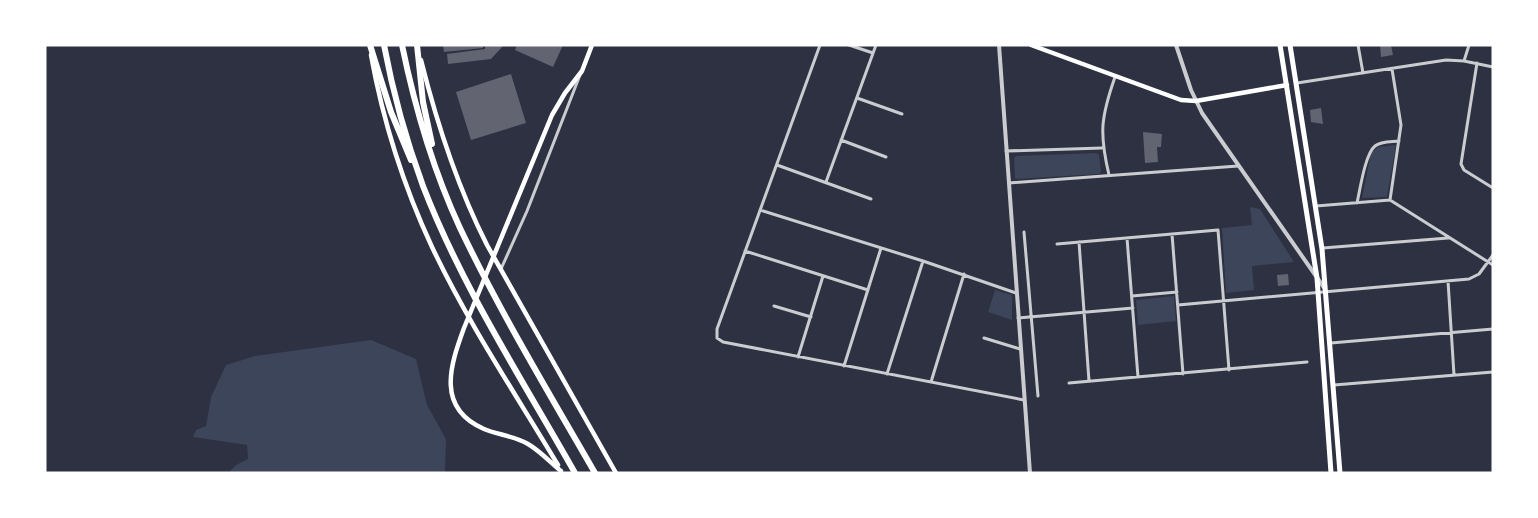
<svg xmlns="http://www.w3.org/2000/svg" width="1538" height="518" font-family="Jost,sans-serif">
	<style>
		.green { fill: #3c4559 }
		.building { fill: #626471 }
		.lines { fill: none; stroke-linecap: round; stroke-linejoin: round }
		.minor { stroke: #caccd0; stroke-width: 3 }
		.tertiary { stroke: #caccd0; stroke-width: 4 }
		.secondary { stroke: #fff; stroke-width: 4.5 }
		.primary { stroke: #fff; stroke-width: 5 }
		.motorway { stroke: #fff; stroke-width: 6 }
	</style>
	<rect width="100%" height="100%" fill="#2d3142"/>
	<path class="green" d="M 1396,145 L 1387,197 L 1362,198 L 1371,153 L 1378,147 Z
		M 1096,153 L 1099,155 L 1101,172 L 1099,174 L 1015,179 L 1014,158 L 1016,156 Z
		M 1250,207 L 1260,209 L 1294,262 L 1252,266 L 1254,290 L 1226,293 L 1222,228 L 1252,225 Z
		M 995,290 L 1012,295 L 1012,320 L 988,312 Z
		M 1174,296 L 1176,321 L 1138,325 L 1136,300 Z
		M 371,340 L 416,359 L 427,405 L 446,439 L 445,473 L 228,473 L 236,465 L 248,459 L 247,445 L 193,437 L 196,430 L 206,426 L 211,397 L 226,365 L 255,356 Z"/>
	<path class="building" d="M 443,45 L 483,45 L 483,48 L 444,52 Z
		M 485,45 L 503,46 L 491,59 L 448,64 L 447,54 L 485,49 Z
		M 517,45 L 563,45 L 553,67 L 515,50 Z
		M 1380,45 L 1391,45 L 1393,55 L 1381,57 Z
		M 511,74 L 526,123 L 471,140 L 456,92 Z
		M 1321,108 L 1323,124 L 1311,122 L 1310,110 Z
		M 1143,132 L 1162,134 L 1161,147 L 1157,147 L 1158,162 L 1145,163 Z
		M 1288,274 L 1289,285 L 1278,286 L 1277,275 Z"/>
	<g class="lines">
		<path class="minor" d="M 820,45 L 717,329 L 717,338 L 723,342 L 1024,400
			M 849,45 L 873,53
			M 1358,45 L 1363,73
			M 1464,61 L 1469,45
			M 1477,63 L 1461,164 L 1464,170 L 1493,188
			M 1297,83 L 1446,60 L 1464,61 L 1493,67
			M 857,98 L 902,114
			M 841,140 L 886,157
			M 1006,151 L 1102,148
			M 777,165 L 871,199
			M 1109,175 C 1099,133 1101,117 1115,77
			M 826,182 L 876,45
			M 1009,183 L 1238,166
			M 1390,200 L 1401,125 L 1392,69
			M 1357,203 C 1360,190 1365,154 1375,146 C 1381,141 1392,142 1399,141
			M 1316,206 L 1390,200 L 1493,265
			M 760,210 L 923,261 L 1016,293
			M 1024,232 L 1038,396
			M 1172,234 L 1183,374
			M 1127,238 L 1138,377
			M 1079,242 L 1089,381
			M 1057,244 L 1218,230 L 1229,370
			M 1323,248 L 1448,238
			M 745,251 L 868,290
			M 501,269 L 527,211 L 580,75
			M 1448,281 L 1454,375
			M 1132,296 L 1177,292
			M 1178,305 L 1469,279 L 1479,274 L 1493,255
			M 774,306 L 811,317
			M 1018,318 L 1133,308
			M 984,338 L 1020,349
			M 1331,343 L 1493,329
			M 798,357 L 823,276
			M 844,366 L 881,248
			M 887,374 L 923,261
			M 931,382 L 964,274
			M 1069,383 L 1307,362
			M 1334,385 L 1493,372"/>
		<path class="tertiary" d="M 999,45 L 1030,473
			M 1176,45 L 1191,90 L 1202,113 L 1325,289"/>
		<path class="secondary" d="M 1031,45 L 1181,100 L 1196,101 L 1287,85
			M 371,55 C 383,121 404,187 432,247 C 468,323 515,393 558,465
			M 421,60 C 437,124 457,186 487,245 L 616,473
			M 561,471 C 550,462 540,451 528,444 C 515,436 498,435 484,429 C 436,408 450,366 464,328 L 552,115 L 565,93 L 582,71 L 592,45"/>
		<path class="primary" d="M 1280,45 L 1317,278 L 1331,473
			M 1290,45 L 1322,249 L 1340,473"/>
		<path class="motorway" d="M 370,45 L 391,112 L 411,160
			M 384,45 C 393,93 406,140 423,186 C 462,287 522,379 575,473
			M 402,45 C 415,108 433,170 460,228 C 500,312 549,393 595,473
			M 417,45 L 423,102 L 432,144"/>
	</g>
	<rect width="1538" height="518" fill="none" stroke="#ffffff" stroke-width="93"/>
</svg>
